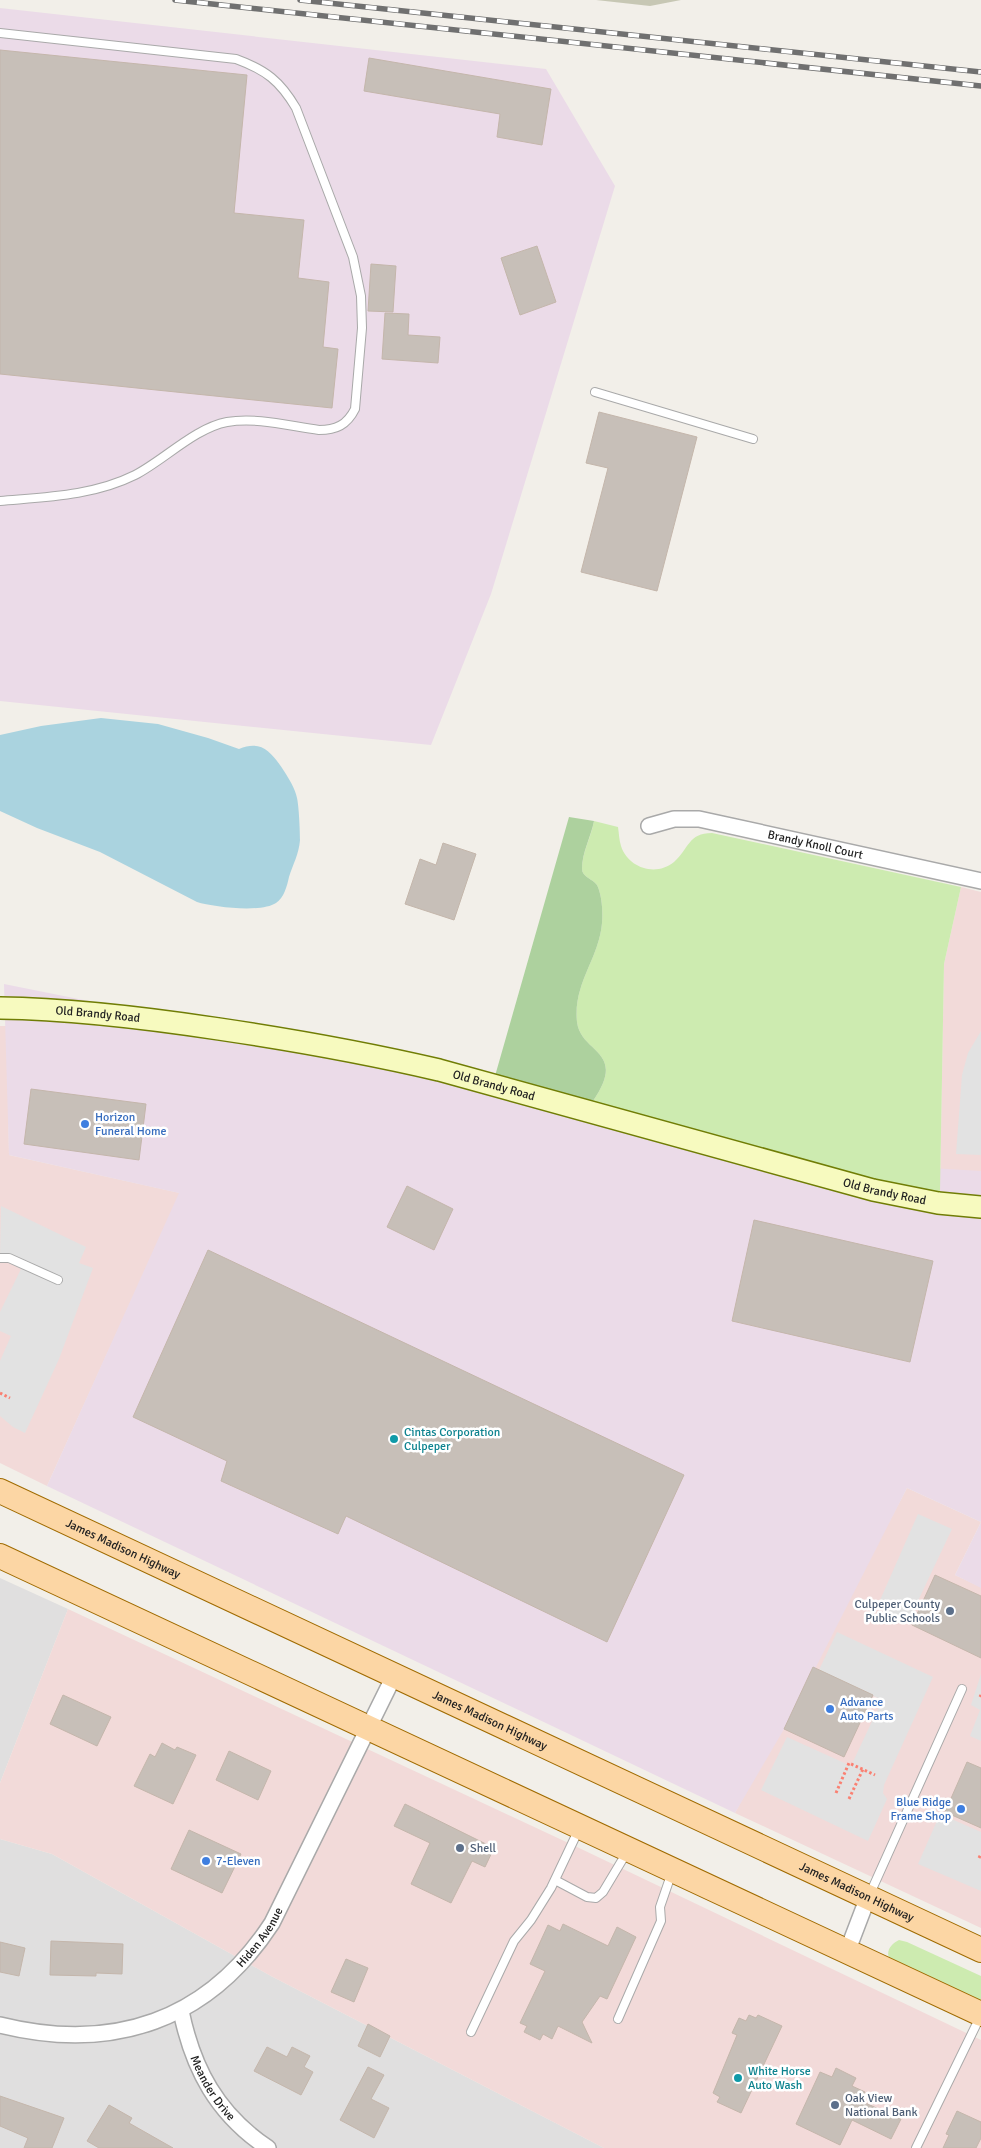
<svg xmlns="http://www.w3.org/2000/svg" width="981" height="2148" font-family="Signika,sans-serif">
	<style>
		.residential { fill: #e0dfdf }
		.commercial { fill: #f2dad9 }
		.industrial { fill: #ebdbe8 }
		.construction { fill: #c7c7b4 }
		.grass { fill: #cdebb0 }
		.forest { fill: #add19e }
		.parking { fill: #e2e2e2 }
		.water { fill: #aad3df }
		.building { fill: #c7bfb8; stroke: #c4b6ab }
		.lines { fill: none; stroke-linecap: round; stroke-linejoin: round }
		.lane-casing { stroke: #a9a9a9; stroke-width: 10 }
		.street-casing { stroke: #a9a9a9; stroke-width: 18 }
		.secondary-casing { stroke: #707d05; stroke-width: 24 }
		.primary-casing { stroke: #a06b00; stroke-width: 26 }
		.path { stroke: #fa8072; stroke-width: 3; stroke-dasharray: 2.5 2.5; stroke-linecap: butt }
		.lane { stroke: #fff; stroke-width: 8 }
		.street { stroke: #fff; stroke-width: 15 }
		.secondary { stroke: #f7fabf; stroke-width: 21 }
		.primary { stroke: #fcd6a4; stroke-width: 24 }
		.rail-casing { stroke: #707070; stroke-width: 5.5 }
		.rail { stroke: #fff; stroke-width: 4; stroke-dasharray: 11; stroke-linecap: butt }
		.shop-dot { fill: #3f7fe0; stroke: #fff; stroke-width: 2 }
		.culture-dot { fill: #0f9aa8; stroke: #fff; stroke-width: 2 }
		.service-dot { fill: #5c6f8a; stroke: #fff; stroke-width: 2 }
		.labels { text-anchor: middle; stroke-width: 5; stroke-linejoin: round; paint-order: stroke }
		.street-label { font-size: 12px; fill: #222; stroke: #fff }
		.shop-label { font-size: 12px; fill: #366cbe; stroke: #fff; text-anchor: start }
		.culture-label { font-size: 12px; fill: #0d838f; stroke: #fff; text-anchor: start }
		.service-label { font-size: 12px; fill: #4e5e75; stroke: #fff; text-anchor: start }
	</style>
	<rect width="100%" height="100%" fill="#f2efe9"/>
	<path class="residential" d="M 0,1578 L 68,1609 L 0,1783 Z
		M 0,1839 L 52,1854 L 271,1976 L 604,2148 L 0,2148 Z"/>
	<path class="commercial" d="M 961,887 L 981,892 L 981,1197 L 940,1192 L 944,964 Z
		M 0,1026 L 7,1026 L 9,1155 L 180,1193 L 47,1486 L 0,1463 Z
		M 907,1488 L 981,1522 L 955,1575 L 981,1587 L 981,1928 L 735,1813 Z
		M 68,1609 L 577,1847 L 981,2040 L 981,2148 L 604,2148 L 271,1976 L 52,1854 L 0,1839 L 0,1783 Z"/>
	<path class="industrial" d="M 0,8 L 546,69 L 615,186 L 491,594 L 431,745 L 0,701 Z
		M 4,984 L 914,1167 L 981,1171 L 981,1588 L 955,1575 L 981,1522 L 907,1488 L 787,1724 L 735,1813 L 47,1486 L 179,1193 L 9,1155 Z"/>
	<path class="construction" d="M 596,0 L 681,0 L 650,6 Z"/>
	<path class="grass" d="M 594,821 L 618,827 C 619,833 619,840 621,846 C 628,868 656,877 674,862 C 689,849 688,833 712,833 L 961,887 L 944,964 L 940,1192 L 908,1189 L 593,1101 C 628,1050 581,1054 577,1022 C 573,983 599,959 602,923 C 603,912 602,895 597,885 C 593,879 582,877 582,869 C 582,852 591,838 594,821 Z
		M 899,1940 L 907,1942 L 981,1976 L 981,2004 L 890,1960 C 885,1951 891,1944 899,1940 Z"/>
	<path class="forest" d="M 569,817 L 594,821 C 591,837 582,852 582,869 C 582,877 593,879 597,885 C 602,895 603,912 602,923 C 599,959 573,983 577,1022 C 581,1054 628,1050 593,1101 L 495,1076 Z"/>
	<path class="parking" d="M 981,1031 L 981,1155 L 956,1154 L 962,1075 L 968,1053 Z
		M 1,1206 L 86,1247 L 79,1263 L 93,1268 L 59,1359 L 25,1433 L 13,1427 L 0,1416 L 0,1361 L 11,1336 L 0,1331 L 0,1312 L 21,1269 L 0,1258 Z
		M 918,1514 L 952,1529 L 908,1622 L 877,1607 Z
		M 837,1632 L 933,1677 L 884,1785 L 883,1793 L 887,1799 L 868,1841 L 761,1790 L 787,1737 L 851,1766 L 882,1700 L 819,1670 Z
		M 981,1674 L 981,1741 L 970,1736 L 980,1710 L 971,1705 Z
		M 940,1814 L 981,1832 L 981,1891 L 918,1864 Z"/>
	<path class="water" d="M 101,718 L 158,724 L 208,738 L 239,749 C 262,739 272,753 284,771 C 289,779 295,788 297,798 C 299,807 300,831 300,840 C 299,854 293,864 289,877 C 287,886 284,898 276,903 C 261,913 213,907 197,902 L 100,852 L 37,828 L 0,811 L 0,735 L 41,726 Z"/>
	<path class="building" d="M 0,50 L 247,75 L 234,213 L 304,220 L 298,278 L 329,282 L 323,347 L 338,349 L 332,408 L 0,374 Z
		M 369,58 L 551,89 L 542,145 L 497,137 L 500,114 L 364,91 Z
		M 537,246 L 556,302 L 520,315 L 501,258 Z
		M 371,264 L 396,266 L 393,312 L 368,311 Z
		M 385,313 L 409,314 L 408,335 L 440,337 L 438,363 L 382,359 Z
		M 599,412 L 697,437 L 657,591 L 581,572 L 608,468 L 586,463 Z
		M 443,843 L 476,854 L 454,920 L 405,904 L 420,859 L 436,865 Z
		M 31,1089 L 146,1104 L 139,1160 L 24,1144 Z
		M 407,1186 L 453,1209 L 434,1250 L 387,1227 Z
		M 754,1220 L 933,1261 L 910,1362 L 732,1321 Z
		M 208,1250 L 684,1475 L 607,1642 L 346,1516 L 338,1534 L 221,1481 L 227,1461 L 133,1417 Z
		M 935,1575 L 981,1596 L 981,1658 L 912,1625 Z
		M 813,1667 L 873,1695 L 844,1757 L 784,1729 Z
		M 63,1695 L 111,1717 L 97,1746 L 50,1724 Z
		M 162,1743 L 175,1750 L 177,1747 L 196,1755 L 173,1804 L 134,1786 L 150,1754 L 155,1757 Z
		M 229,1751 L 271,1771 L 258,1800 L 216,1780 Z
		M 967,1762 L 981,1768 L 981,1828 L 945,1812 Z
		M 405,1804 L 494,1848 L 485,1867 L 472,1861 L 451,1903 L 411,1884 L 430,1843 L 394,1826 Z
		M 189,1830 L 241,1854 L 222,1893 L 171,1869 Z
		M 563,1924 L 608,1946 L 617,1927 L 636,1937 L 607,1999 L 600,1996 L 582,2022 L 592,2043 L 558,2026 L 552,2039 L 543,2034 L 540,2040 L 524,2032 L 527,2026 L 520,2023 L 545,1971 L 530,1964 L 548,1925 L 560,1931 Z
		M 51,1941 L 123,1944 L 122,1974 L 96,1973 L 96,1976 L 50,1975 Z
		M 0,1942 L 25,1948 L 19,1976 L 0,1972 Z
		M 346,1959 L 368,1968 L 354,2002 L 331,1992 Z
		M 749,2015 L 756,2018 L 758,2015 L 782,2026 L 741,2113 L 717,2102 L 720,2097 L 713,2093 L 737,2035 L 732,2033 L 739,2018 L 746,2021 Z
		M 368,2024 L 390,2036 L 380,2057 L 358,2046 Z
		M 267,2047 L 287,2057 L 292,2047 L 310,2056 L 304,2067 L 313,2072 L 301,2095 L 254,2071 Z
		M 368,2067 L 384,2075 L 371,2099 L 389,2108 L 374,2138 L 340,2120 Z
		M 836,2068 L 856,2078 L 852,2086 L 865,2092 L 861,2101 L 901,2119 L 891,2139 L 852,2120 L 840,2145 L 796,2124 L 820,2072 L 832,2077 Z
		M 0,2096 L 64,2118 L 52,2148 L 24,2148 L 28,2138 L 0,2126 Z
		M 109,2105 L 132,2118 L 129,2123 L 173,2148 L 99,2148 L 87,2141 Z
		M 957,2111 L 981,2122 L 981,2138 L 976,2148 L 943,2148 L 949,2135 L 946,2134 Z"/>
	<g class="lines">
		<defs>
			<path id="lane" d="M 0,33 L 236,59 C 266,70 280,81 296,108 L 353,257 L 361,296 L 362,328 L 355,409 C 347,425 336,430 319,430 C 289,426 257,417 227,422 C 195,428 164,460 135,475 C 93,496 45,497 0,501
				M 595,392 L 753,439
				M 0,1258 L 9,1258 L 58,1280
				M 555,1880 L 587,1897 L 596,1898 L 603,1892 L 627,1852
				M 869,1896 L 962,1689
				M 618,2019 L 661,1921 L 660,1907 L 672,1872
				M 471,2032 L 514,1941 L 531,1920 L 551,1888 L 579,1829
				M 916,2148 L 980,2017"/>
			<g id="street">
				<path id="s1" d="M 649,826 L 674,819 L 699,819 L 981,881"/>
				<path d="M 847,1952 L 868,1897"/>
				<path id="s2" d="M 181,2011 C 193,2069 217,2114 268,2148"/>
				<path id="s3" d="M 0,2025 C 113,2053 208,2021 272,1923 L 394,1676"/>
			</g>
			<g id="secondary">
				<path id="s4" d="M 0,1008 C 73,1009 146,1018 219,1029 C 293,1040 366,1053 439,1070 L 873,1190 L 938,1203 L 981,1207"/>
			</g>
			<g id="primary">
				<path id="s5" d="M 0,1491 L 981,1950"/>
				<path d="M 0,1556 L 981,2014"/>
			</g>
		</defs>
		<use href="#lane" class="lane-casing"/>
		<use href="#street" class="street-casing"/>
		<use href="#secondary" class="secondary-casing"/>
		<use href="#primary" class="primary-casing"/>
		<path class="path" d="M 0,1393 L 10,1398
			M 980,1697 L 981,1695
			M 836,1793 L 849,1763 L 875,1775
			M 849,1799 L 863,1769
			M 979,1858 L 981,1854"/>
		<use href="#lane" class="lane"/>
		<use href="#street" class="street"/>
		<use href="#secondary" class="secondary"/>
		<use href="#primary" class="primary"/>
		<defs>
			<path id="rail" d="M 175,0 L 981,86
				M 300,0 L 981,72"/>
		</defs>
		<use href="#rail" class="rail-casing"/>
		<use href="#rail" class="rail"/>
	</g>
	<g class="shop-dot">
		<circle cx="85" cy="1124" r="5"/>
		<circle cx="830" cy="1709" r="5"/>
		<circle cx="961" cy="1809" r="5"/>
		<circle cx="206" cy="1861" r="5"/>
	</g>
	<g class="culture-dot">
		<circle cx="394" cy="1439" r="5"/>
		<circle cx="738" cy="2078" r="5"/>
	</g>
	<g class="service-dot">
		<circle cx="950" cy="1611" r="5"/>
		<circle cx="460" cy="1848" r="5"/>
		<circle cx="835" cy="2105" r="5"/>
	</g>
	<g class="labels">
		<g class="street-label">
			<text dy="4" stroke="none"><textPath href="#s1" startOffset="170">Brandy Knoll Court</textPath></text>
			<text dy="4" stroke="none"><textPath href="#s4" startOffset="98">Old Brandy Road</textPath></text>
			<text dy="4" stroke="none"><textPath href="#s4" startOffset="501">Old Brandy Road</textPath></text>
			<text dy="4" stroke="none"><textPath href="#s4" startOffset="906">Old Brandy Road</textPath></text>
			<text dy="4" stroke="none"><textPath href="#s5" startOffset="136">James Madison Highway</textPath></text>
			<text dy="4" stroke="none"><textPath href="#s5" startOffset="541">James Madison Highway</textPath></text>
			<text dy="4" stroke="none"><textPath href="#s5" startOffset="946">James Madison Highway</textPath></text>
			<text dy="4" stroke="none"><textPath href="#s3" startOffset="294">Hiden Avenue</textPath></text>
			<text dy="4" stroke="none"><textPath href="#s2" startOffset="84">Meander Drive</textPath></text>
		</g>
		<g class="shop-label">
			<text x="95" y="1121">Horizon<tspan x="95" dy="14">Funeral Home</tspan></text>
			<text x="840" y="1706">Advance<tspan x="840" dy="14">Auto Parts</tspan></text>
			<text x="951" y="1806" text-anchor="end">Blue Ridge<tspan x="951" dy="14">Frame Shop</tspan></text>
			<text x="216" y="1865">7-Eleven</text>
		</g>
		<g class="culture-label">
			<text x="404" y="1436">Cintas Corporation<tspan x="404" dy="14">Culpeper</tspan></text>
			<text x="748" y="2075">White Horse<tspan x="748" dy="14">Auto Wash</tspan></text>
		</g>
		<g class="service-label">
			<text x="940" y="1608" text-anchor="end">Culpeper County<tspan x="940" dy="14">Public Schools</tspan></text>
			<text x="470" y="1852">Shell</text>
			<text x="845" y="2102">Oak View<tspan x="845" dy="14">National Bank</tspan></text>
		</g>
	</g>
</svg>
